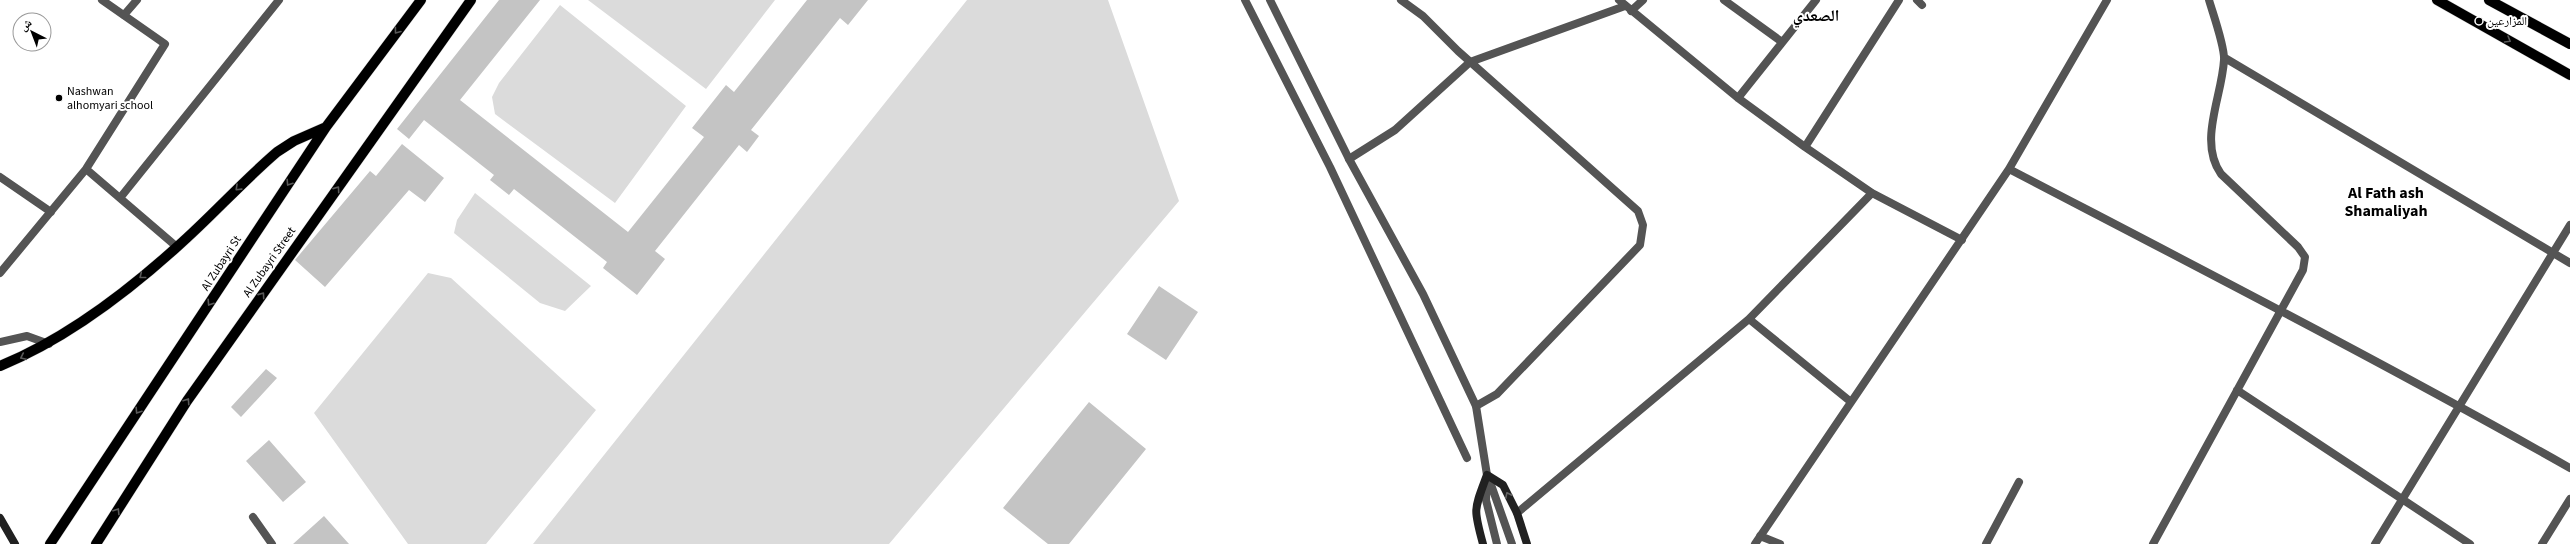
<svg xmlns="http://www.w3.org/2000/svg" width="2570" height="544" font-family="'Source Sans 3','Noto Naskh Arabic',sans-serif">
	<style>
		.green { fill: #dbdbdb }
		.building { fill: #c4c4c4 }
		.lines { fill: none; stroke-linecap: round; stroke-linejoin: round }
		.primary-casing { stroke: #dbdbdb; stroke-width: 11 }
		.service { stroke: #545454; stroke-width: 8 }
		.minor { stroke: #545454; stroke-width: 8 }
		.tertiary { stroke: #545454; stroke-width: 8 }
		.secondary { stroke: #212121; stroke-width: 8 }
		.primary { stroke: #000; stroke-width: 10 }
		.oneway { stroke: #595959 }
		.oneway2 { stroke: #646464 }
		.poi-dot { fill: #000; stroke: #fff; stroke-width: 1.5 }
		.labels { text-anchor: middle; stroke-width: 4; stroke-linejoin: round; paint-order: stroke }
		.poi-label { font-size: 12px; fill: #000; stroke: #fff; text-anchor: start }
		.street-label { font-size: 12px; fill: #000; stroke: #fff }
		.district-label { font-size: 16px; font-weight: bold; fill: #000; stroke: #fff }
	</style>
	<rect width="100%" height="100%" fill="#fff"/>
	<path class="green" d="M 588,0 L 775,0 L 706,89 Z
		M 967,0 L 1108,0 L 1179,201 L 889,544 L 533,544 Z
		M 560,5 L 686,106 L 615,203 L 495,114 L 492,97 L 499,83 Z
		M 475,193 L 591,286 L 565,311 L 540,303 L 454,233 L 457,220 Z
		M 428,273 L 451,278 L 596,410 L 486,544 L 408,544 L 314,413 Z"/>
	<path class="building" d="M 499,0 L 540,0 L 460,100 L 628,232 L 704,137 L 692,128 L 726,85 L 734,92 L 807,0 L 868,0 L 848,25 L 840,18 L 751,130 L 759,136 L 747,152 L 739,145 L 655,251 L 665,259 L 637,295 L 603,268 L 607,262 L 514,189 L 509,195 L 490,180 L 494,175 L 424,120 L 409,139 L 397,129 Z
		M 402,144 L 444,178 L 425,202 L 409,190 L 325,287 L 295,260 L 370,171 L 376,176 Z
		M 1159,286 L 1198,312 L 1166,360 L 1127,334 Z
		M 266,369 L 277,378 L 241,417 L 231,407 Z
		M 1089,402 L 1146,449 L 1069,544 L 1048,544 L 1003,508 Z
		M 269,440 L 306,482 L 283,502 L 246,461 Z
		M 324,516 L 349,544 L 293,544 Z"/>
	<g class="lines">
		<defs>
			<path id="primary" d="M 2437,0 L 2570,75
				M 2489,0 L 2570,44
				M 0,366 C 66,339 125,294 178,246 C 212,216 242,182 277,152 L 294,141 L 326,127
				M 50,544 L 326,127 L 421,0
				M 96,544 L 187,401 L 471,0"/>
		</defs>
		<use href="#primary" class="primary-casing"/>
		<path class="service" d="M 86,169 L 177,247
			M 0,177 L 51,212
			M 120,198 L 279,0
			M 0,273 L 86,169 L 165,44 L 102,0
			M 0,342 L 27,336 L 49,344
			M 253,517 L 272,544"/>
		<path class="minor" d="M 1245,0 L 1330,167 L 1467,458
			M 1401,0 L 1423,16 L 1458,51 L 1638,211 L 1643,225 L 1640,245 L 1497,394 L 1476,406
			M 1619,0 L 1738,98 L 1805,147 L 1872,193 L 1962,240
			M 1724,0 L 1782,42
			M 1917,0 L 1922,5
			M 1631,11 L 1643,0
			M 124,15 L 137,0
			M 2225,58 L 2570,263
			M 1738,98 L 1816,0
			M 1805,147 L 1899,0
			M 1349,159 L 1395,130 L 1470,62 L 1625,6
			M 2009,169 C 2197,267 2386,364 2570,468
			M 1749,319 L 1851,402
			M 2237,390 L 2470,544
			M 1517,513 L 1749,319 L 1872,193
			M 1760,536 L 1780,544
			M 1755,544 L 2009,169 L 2107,0
			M 1986,544 L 2019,482
			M 2153,544 L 2303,270 L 2305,257 L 2298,247 L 2221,174 C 2198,141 2222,97 2224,60 C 2225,47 2213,14 2209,0
			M 2375,544 L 2570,225
			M 2542,544 L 2570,499"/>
		<path class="tertiary" d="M 1270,0 L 1349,159 L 1423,294 L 1476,406 L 1487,475 L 1486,500 L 1497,544
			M 1489,479 L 1512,544"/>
		<path class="secondary" d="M 0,518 L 15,544
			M 1483,544 C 1473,508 1474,510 1487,475 L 1503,485 L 1517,513 L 1527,544"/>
		<use href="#primary" class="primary"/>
	</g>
	<defs><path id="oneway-chevron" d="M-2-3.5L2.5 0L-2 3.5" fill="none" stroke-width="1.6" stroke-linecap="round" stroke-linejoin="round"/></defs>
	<g class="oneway">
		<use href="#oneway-chevron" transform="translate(397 31) rotate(127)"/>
		<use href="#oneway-chevron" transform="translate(2508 40) rotate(30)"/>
		<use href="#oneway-chevron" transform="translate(289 183) rotate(123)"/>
		<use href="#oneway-chevron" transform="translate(238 188) rotate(136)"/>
		<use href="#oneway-chevron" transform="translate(337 189) rotate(-55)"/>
		<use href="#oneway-chevron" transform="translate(142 276) rotate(141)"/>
		<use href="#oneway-chevron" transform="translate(262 295) rotate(-55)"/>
		<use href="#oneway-chevron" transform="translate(210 303) rotate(123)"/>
		<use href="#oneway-chevron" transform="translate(23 357) rotate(155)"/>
		<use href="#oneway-chevron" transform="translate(187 401) rotate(-56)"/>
		<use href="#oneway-chevron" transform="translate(138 411) rotate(123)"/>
		<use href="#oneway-chevron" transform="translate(117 511) rotate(-58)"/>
	</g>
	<use class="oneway2" href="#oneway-chevron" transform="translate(1508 495) rotate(-116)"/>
	<g class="poi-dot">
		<circle cx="2479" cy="21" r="4"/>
		<circle cx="59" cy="98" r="4"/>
	</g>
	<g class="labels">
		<g class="poi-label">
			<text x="2487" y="25">المزارعين</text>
			<text x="67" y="95">Nashwan<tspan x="67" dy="14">alhomyari school</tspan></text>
		</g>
		<g class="street-label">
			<text transform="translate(269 262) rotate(-55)" y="4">Al Zubayri Street</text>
			<text transform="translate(221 263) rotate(-57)" y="4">Al Zubayri St</text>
		</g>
		<g class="district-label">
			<text x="1816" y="21">الصعدي</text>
			<text x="2386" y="198">Al Fath ash<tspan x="2386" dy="18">Shamaliyah</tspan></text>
		</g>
	</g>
	<g transform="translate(32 32) rotate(318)"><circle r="19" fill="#ffffff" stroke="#999999"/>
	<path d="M0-3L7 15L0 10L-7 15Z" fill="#000000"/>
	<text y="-6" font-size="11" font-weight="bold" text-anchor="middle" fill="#000000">ش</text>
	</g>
</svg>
